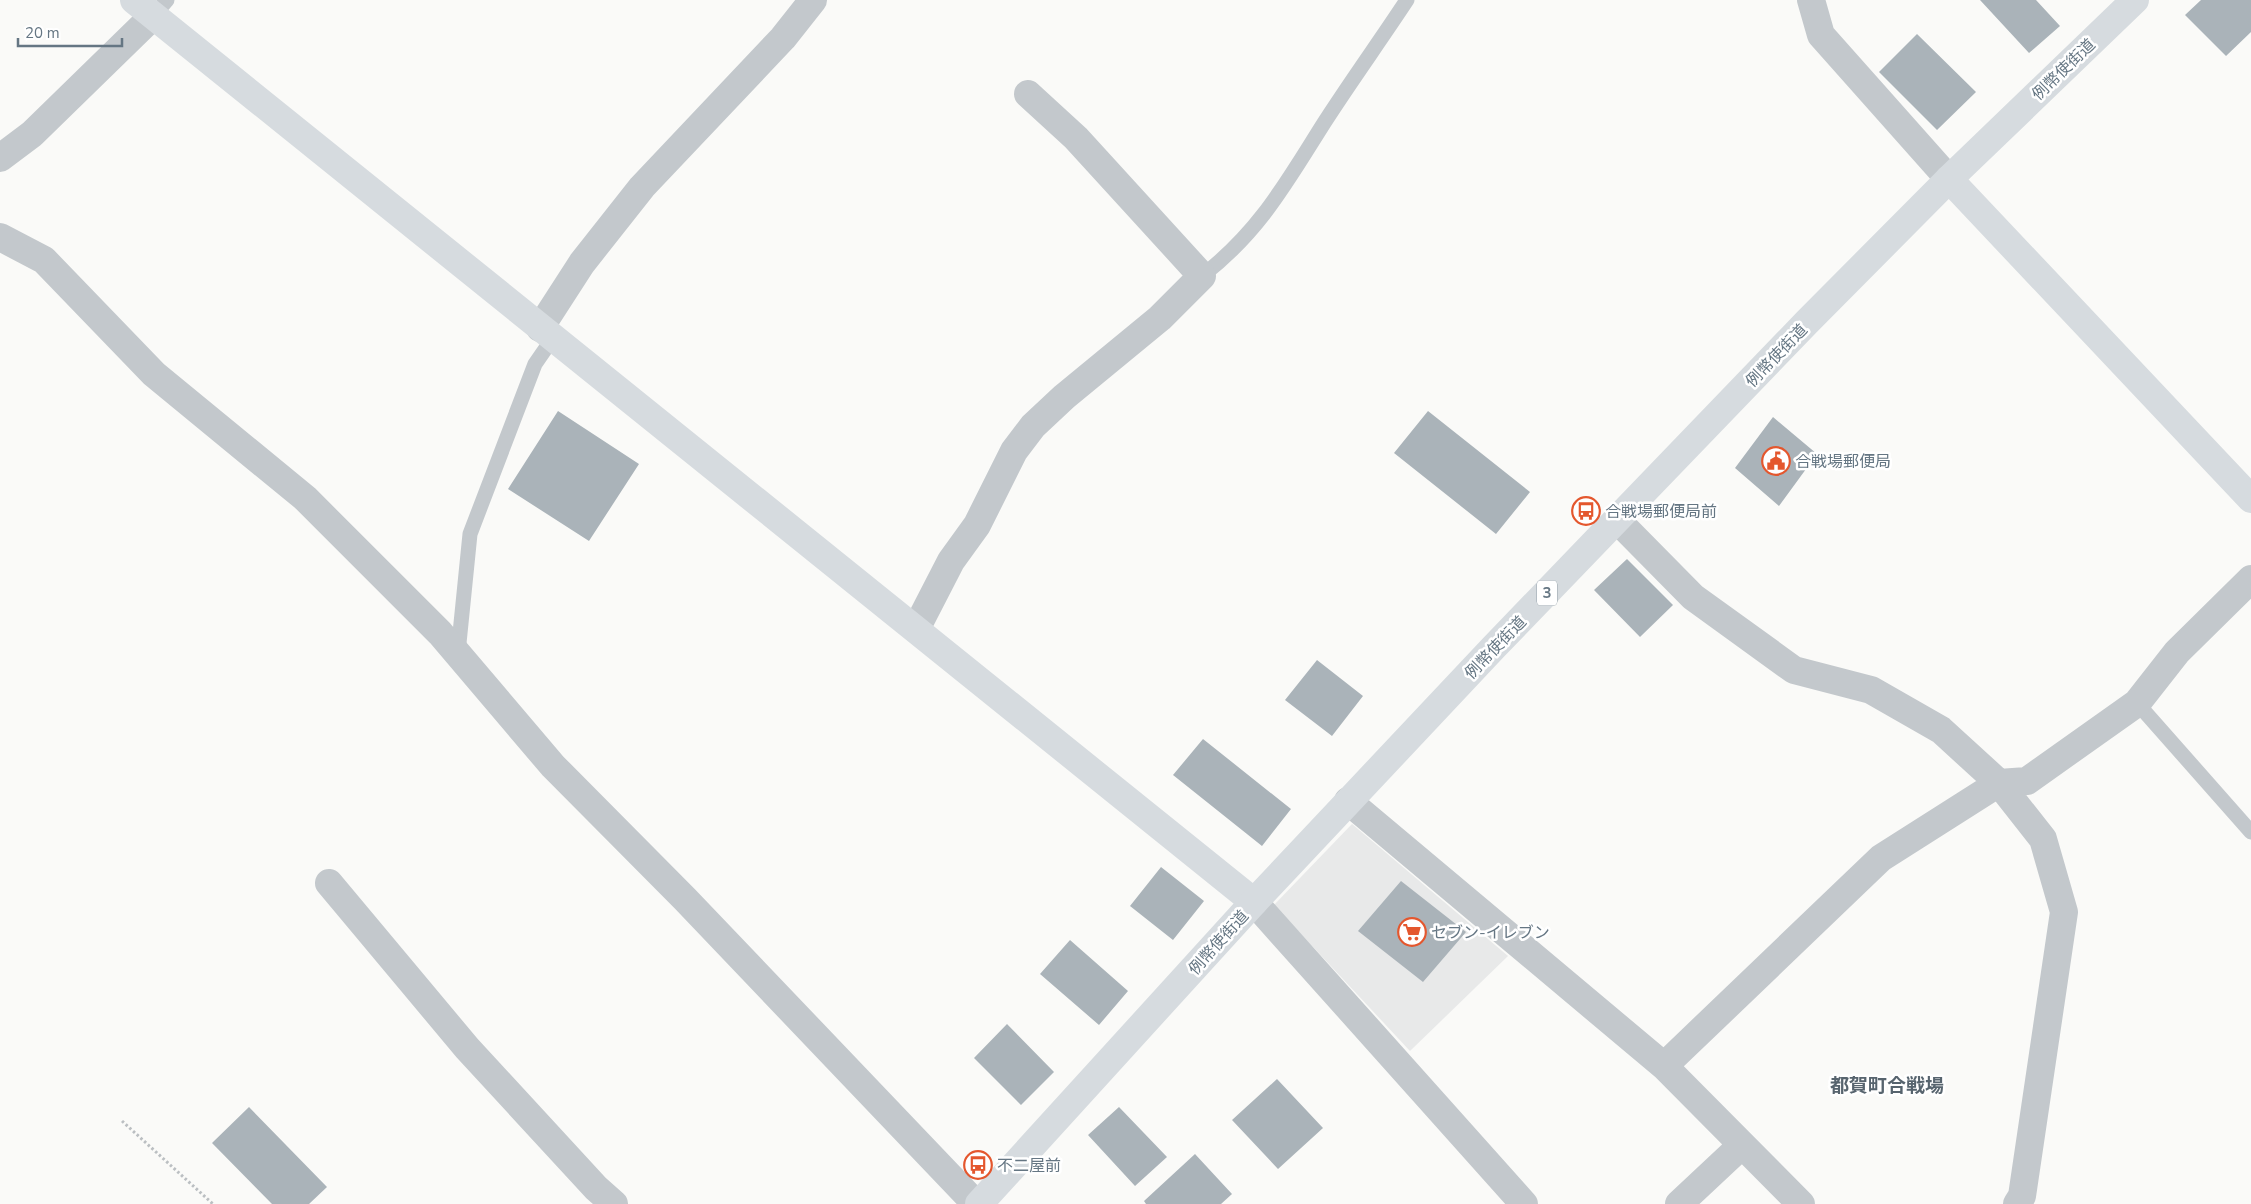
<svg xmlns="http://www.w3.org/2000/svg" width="2251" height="1204" font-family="'Nunito Sans','Noto Sans JP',sans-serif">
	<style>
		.built { fill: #e8e9e9 }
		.building { fill: #aab3b9 }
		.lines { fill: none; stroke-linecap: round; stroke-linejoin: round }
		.path { stroke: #bbbfc2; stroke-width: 3; stroke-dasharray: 2.5 2.5; stroke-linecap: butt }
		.lane { stroke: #c3c8cc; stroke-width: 15 }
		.street { stroke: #c3c8cc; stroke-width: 28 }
		.secondary { stroke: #d6dbdf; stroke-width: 28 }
		.primary { stroke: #d6dbdf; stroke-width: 28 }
		.labels { text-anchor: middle; stroke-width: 5; stroke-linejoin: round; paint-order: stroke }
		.shield { fill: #fff; stroke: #939fa8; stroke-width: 1 }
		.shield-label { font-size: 15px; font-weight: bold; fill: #657683 }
		.street-label { font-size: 16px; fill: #657683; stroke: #fff }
		.poi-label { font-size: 16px; fill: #657683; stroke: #fff; text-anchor: start }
		.quarter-label { font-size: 19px; font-weight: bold; fill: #57646e; stroke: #fff }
	</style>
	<rect width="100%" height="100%" fill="#fafaf8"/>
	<path class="built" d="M 1352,824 L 1508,956 L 1410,1051 L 1274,905 Z"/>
	<path class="building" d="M 1980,0 L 2036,0 L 2060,26 L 2029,53 Z
		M 2201,0 L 2251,0 L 2251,32 L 2226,56 L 2185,15 Z
		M 1917,34 L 1976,92 L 1937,130 L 1879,72 Z
		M 558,411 L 639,464 L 589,541 L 508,489 Z
		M 1428,411 L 1530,492 L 1496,534 L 1394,453 Z
		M 1773,417 L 1817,454 L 1779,506 L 1735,468 Z
		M 1627,559 L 1673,605 L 1640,637 L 1594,590 Z
		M 1317,660 L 1363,696 L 1332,736 L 1285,700 Z
		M 1203,739 L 1291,809 L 1262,846 L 1173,775 Z
		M 1161,867 L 1204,901 L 1173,940 L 1130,906 Z
		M 1401,881 L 1466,932 L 1423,982 L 1358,931 Z
		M 1070,940 L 1128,991 L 1099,1025 L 1040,974 Z
		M 1007,1024 L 1054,1072 L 1021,1105 L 974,1058 Z
		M 1277,1079 L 1323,1128 L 1278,1169 L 1232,1120 Z
		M 249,1107 L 327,1187 L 309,1204 L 272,1204 L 212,1143 Z
		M 1119,1107 L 1167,1157 L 1135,1186 L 1088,1135 Z
		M 1195,1154 L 1232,1194 L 1221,1204 L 1146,1204 L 1144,1201 Z"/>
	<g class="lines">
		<path class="path" d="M 122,1121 L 213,1204"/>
		<path class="lane" d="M 154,15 L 167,0
			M 1202,276 C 1260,231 1286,183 1324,123 C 1351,81 1380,41 1407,0
			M 458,653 L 470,534 L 535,364 L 553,338
			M 2137,703 L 2251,832"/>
		<path class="street" d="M 1811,0 L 1821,35 L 1949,179
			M 0,158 L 32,134 L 154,15
			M 0,237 L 44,260 L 154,374 L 305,498 L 440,633 L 553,766 L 685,899 L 976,1204
			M 540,328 L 582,263 L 642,187 L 783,38 L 813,0
			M 1618,521 L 1693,597 L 1794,670 L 1871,690 L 1941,730 L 1999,783 L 2043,839 L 2064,912 L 2022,1196 L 2017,1204
			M 916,629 L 951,561 L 977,525 L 1014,451 L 1033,426 L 1064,397 L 1160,318 L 1202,276 L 1076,138 L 1028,94
			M 1348,801 L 1664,1066 L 1801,1204
			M 329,883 L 467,1048 L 596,1188 L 614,1204
			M 1254,902 L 1524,1204
			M 1664,1066 L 1881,858 L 1999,783 L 2027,781 L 2137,703 L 2177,652 L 2251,579
			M 1679,1204 L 1742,1145"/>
		<path class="secondary" d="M 134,0 L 1254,902
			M 1949,179 L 2251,499"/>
		<path class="primary" d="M 979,1204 L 1254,902 L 1493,648 L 1807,322 L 1949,179 L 2135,0"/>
	</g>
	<defs>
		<symbol id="civic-ring" viewBox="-11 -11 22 22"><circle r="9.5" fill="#fff" stroke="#e4572e" stroke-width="1.5"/><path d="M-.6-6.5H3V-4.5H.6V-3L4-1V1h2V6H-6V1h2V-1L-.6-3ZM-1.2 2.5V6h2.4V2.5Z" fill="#e4572e"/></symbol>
		<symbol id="bus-ring" viewBox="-11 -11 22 22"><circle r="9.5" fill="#fff" stroke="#e4572e" stroke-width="1.5"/><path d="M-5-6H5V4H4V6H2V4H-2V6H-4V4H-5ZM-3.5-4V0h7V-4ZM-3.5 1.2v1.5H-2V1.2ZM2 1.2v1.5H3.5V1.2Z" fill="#e4572e"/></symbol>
		<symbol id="supermarket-ring" viewBox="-11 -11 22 22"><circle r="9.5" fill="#fff" stroke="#e4572e" stroke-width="1.5"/><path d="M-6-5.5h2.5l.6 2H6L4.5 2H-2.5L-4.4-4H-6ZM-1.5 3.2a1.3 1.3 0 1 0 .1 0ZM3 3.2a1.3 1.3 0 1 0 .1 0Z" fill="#e4572e"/></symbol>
	</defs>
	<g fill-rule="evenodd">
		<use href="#civic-ring" x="1760" y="445" width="32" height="32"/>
		<use href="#bus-ring" x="1570" y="495" width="32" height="32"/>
		<use href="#supermarket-ring" x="1396" y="916" width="32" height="32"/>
		<use href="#bus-ring" x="962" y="1149" width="32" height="32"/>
	</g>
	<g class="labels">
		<rect class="shield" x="1537" y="580.5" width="20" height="25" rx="4"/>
		<g class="shield-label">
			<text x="1547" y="598">3</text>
		</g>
		<g class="street-label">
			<text transform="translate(2063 69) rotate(-44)" y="6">例幣使街道</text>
			<text transform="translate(1776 355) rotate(-46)" y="6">例幣使街道</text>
			<text transform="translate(1495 647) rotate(-46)" y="6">例幣使街道</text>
			<text transform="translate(1218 942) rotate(-48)" y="6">例幣使街道</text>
		</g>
		<g class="poi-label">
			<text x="1795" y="467">合戦場郵便局</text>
			<text x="1605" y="517">合戦場郵便局前</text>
			<text x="1431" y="938">セブン-イレブン</text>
			<text x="997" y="1171">不二屋前</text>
		</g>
		<g class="quarter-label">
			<text x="1887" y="1092">都賀町合戦場</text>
		</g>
	</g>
	<path d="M18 38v8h104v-8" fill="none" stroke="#657683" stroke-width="2.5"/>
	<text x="25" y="38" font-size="15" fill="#657683" stroke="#ffffff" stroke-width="4" paint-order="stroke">20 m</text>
</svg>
